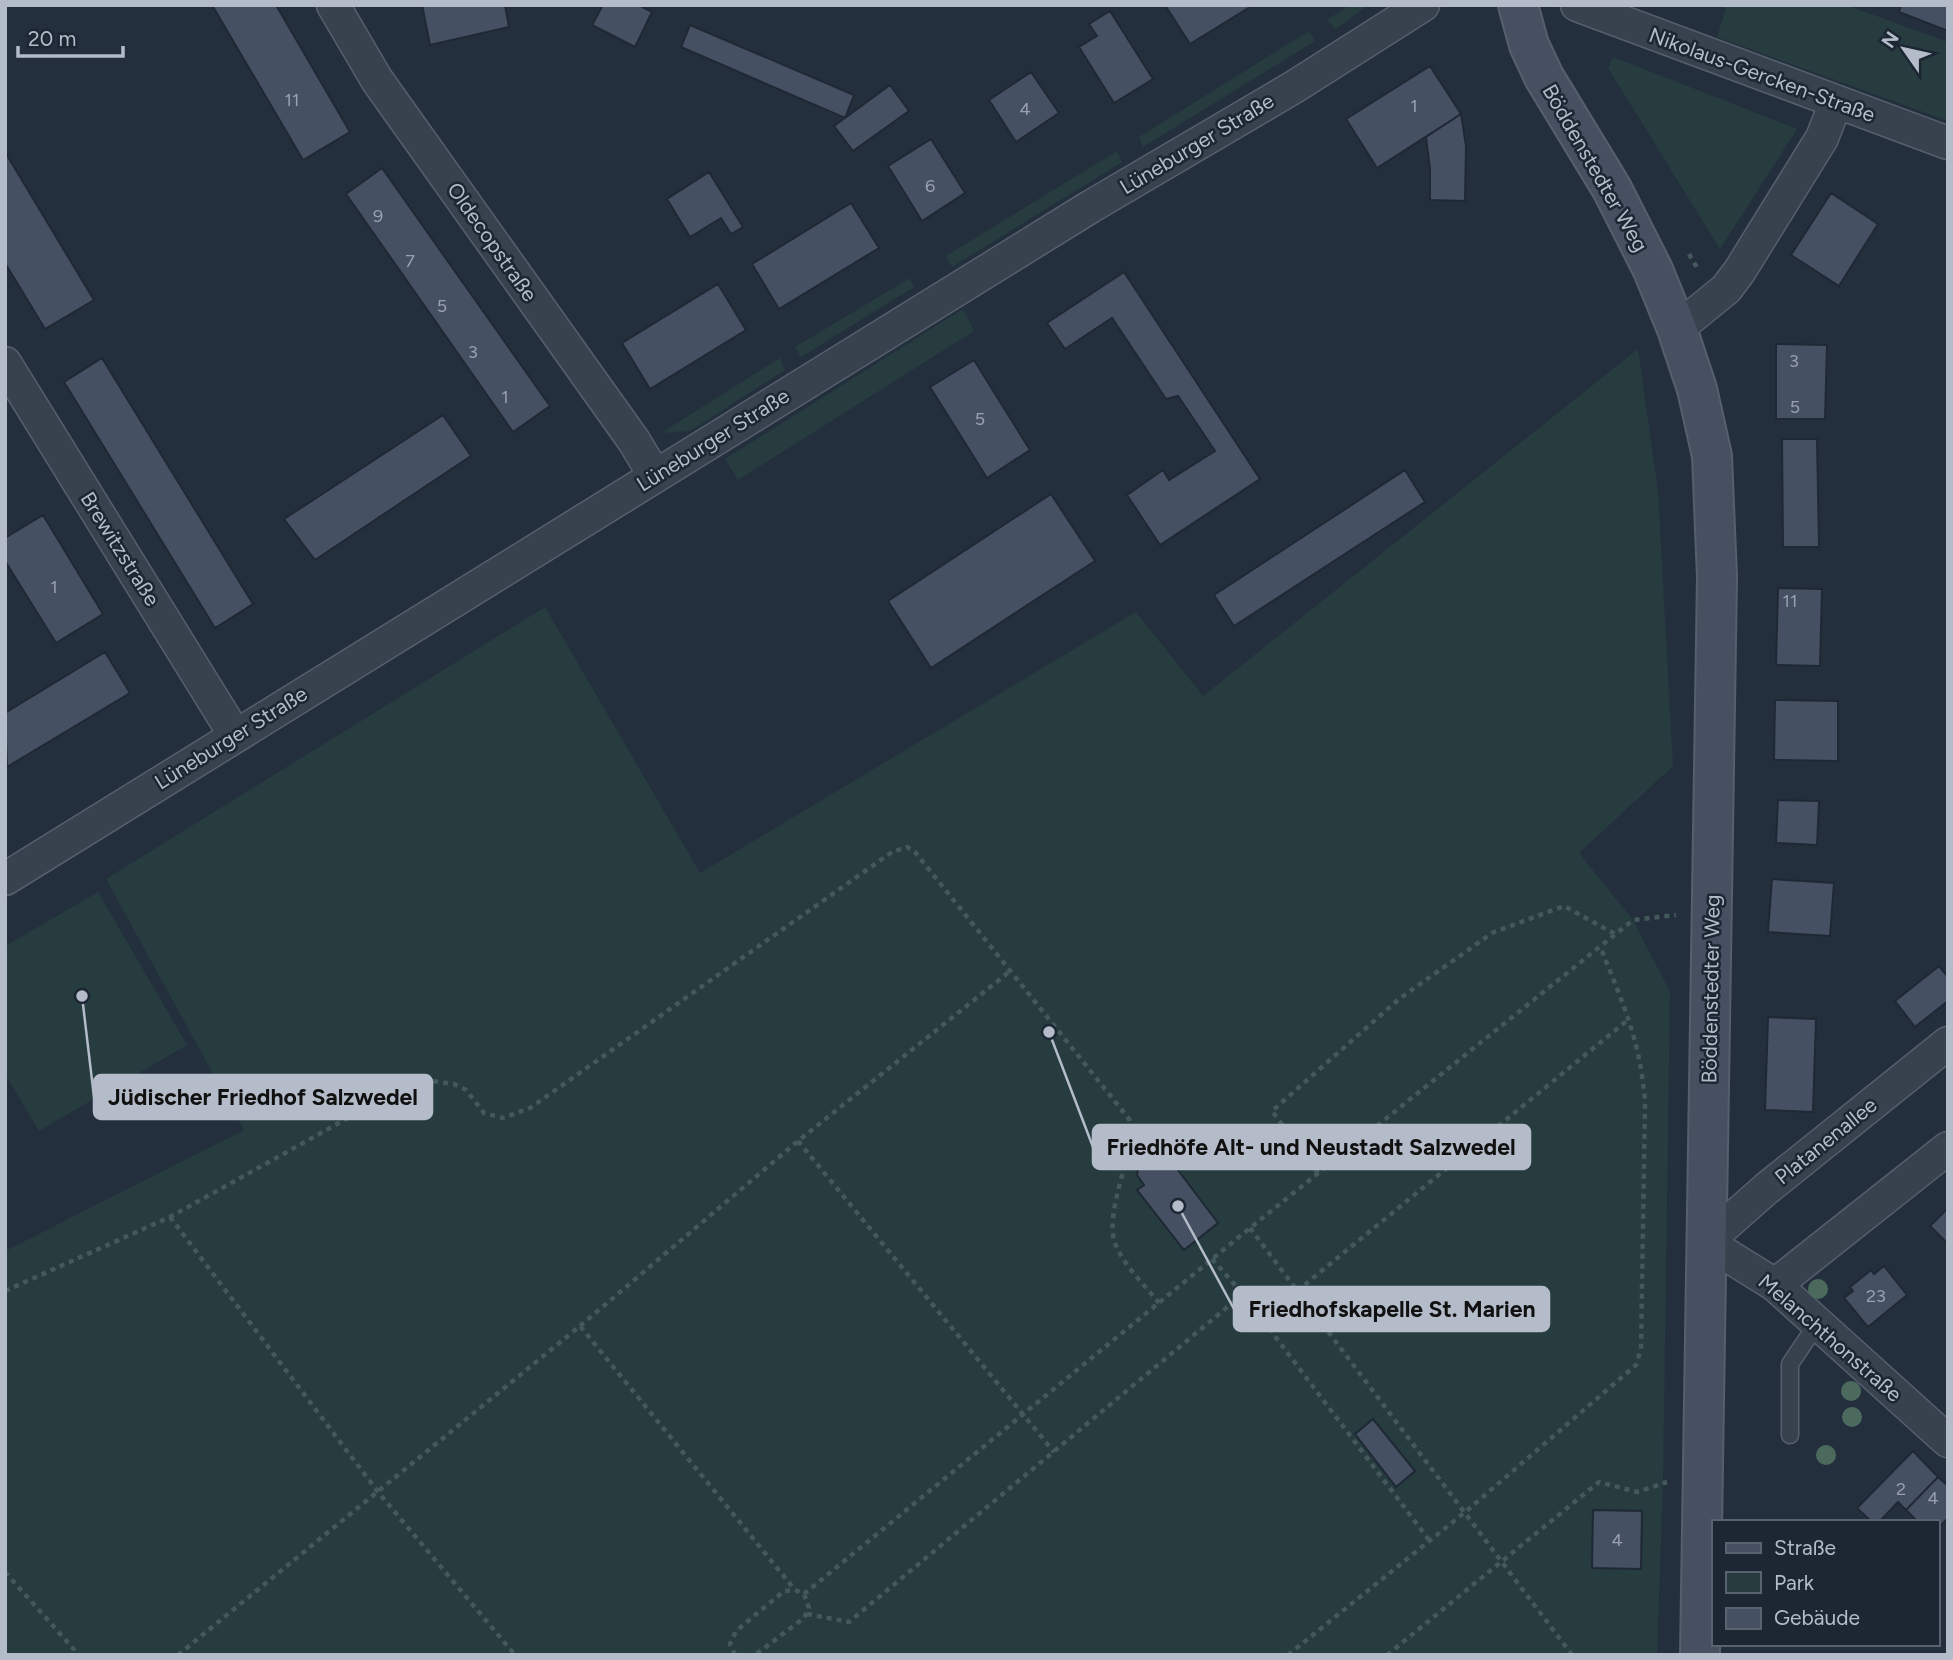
<svg xmlns="http://www.w3.org/2000/svg" width="1953" height="1660" font-family="Figtree,sans-serif">
	<style>
		.green { fill: #263c3f }
		.building { fill: #455162; stroke: #1f2835; stroke-width: 2 }
		.lines { fill: none; stroke-linecap: round; stroke-linejoin: round }
		.lane-casing { stroke: #565f6c; stroke-width: 19 }
		.street-casing { stroke: #565f6c; stroke-width: 35 }
		.secondary-casing { stroke: #565f6c; stroke-width: 42 }
		.path { stroke: #44595c; stroke-width: 4.5; stroke-dasharray: 5 5; stroke-linecap: butt }
		.lane { stroke: #38414e; stroke-width: 16 }
		.street { stroke: #38414e; stroke-width: 32 }
		.secondary { stroke: #465061; stroke-width: 38 }
		.tree { fill: #4b6a5d }
		.labels { text-anchor: middle; stroke-width: 5; stroke-linejoin: round; paint-order: stroke }
		.number-label { font-size: 18px; fill: #98a1af }
		.street-label { font-size: 21px; fill: #b4bcc9; stroke: #1d2633 }
		.leader { fill: none; stroke: #b4bcc9; stroke-width: 2.5 }
		.callout-dot { fill: #b4bcc9; stroke: #1d2633; stroke-width: 2.5 }
		.callout { fill: #b4bcc9; stroke: #b4bcc9; stroke-width: 2.5 }
		.callout-label { font-size: 23px; text-anchor: middle; font-weight: bold; fill: #111 }
	</style>
	<rect width="100%" height="100%" fill="#242f3e"/>
	<path class="green" d="M 1350,5 L 1368,5 L 1336,29 L 1327,20 Z
		M 1720,5 L 1846,5 L 1948,42 L 1948,121 L 1717,37 L 1726,8 Z
		M 1309,31 L 1315,41 L 1143,147 L 1139,137 Z
		M 1613,57 L 1797,129 L 1720,249 L 1608,68 Z
		M 1117,151 L 1122,162 L 952,267 L 946,256 Z
		M 910,278 L 914,287 L 801,357 L 795,347 Z
		M 963,309 L 974,331 L 738,480 L 725,459 Z
		M 1638,349 L 1658,491 L 1673,766 L 1579,853 L 1633,920 L 1670,992 L 1663,1482 L 1657,1655 L 5,1655 L 5,1251 L 244,1130 L 106,879 L 545,607 L 700,873 L 1136,612 L 1203,696 Z
		M 780,358 L 785,370 L 690,431 L 661,433 Z
		M 98,892 L 187,1045 L 39,1131 L 5,1074 L 5,946 Z"/>
	<path class="building" d="M 212,5 L 276,5 L 350,132 L 303,160 Z
		M 422,5 L 505,5 L 509,27 L 430,45 Z
		M 603,5 L 639,5 L 652,12 L 635,47 L 592,25 Z
		M 1165,5 L 1249,5 L 1250,7 L 1190,44 Z
		M 1901,5 L 1948,5 L 1948,31 L 1899,12 Z
		M 1110,11 L 1153,79 L 1114,103 L 1079,47 L 1097,36 L 1089,24 Z
		M 690,25 L 854,95 L 845,118 L 681,47 Z
		M 1430,66 L 1461,114 L 1377,168 L 1346,119 Z
		M 1031,72 L 1059,113 L 1016,142 L 989,100 Z
		M 890,85 L 909,111 L 853,151 L 834,126 Z
		M 1461,114 L 1466,146 L 1465,201 L 1430,200 L 1430,169 L 1426,137 Z
		M 931,139 L 965,193 L 922,221 L 888,166 Z
		M 5,152 L 94,300 L 45,329 L 5,263 Z
		M 382,168 L 550,406 L 513,432 L 346,194 Z
		M 709,172 L 743,227 L 731,234 L 721,218 L 690,237 L 667,199 Z
		M 1831,193 L 1878,224 L 1839,286 L 1791,255 Z
		M 851,203 L 879,248 L 779,309 L 752,264 Z
		M 1124,272 L 1260,479 L 1160,545 L 1127,495 L 1163,470 L 1169,480 L 1215,451 L 1178,396 L 1166,399 L 1112,318 L 1065,349 L 1047,323 Z
		M 718,284 L 746,330 L 650,389 L 622,343 Z
		M 1776,344 L 1827,345 L 1825,419 L 1776,419 Z
		M 102,358 L 253,604 L 215,628 L 64,382 Z
		M 974,360 L 1030,450 L 987,478 L 930,387 Z
		M 443,415 L 471,456 L 315,560 L 284,519 Z
		M 1782,439 L 1817,439 L 1819,547 L 1783,547 Z
		M 1405,470 L 1425,502 L 1234,626 L 1214,595 Z
		M 1051,494 L 1095,561 L 931,668 L 888,601 Z
		M 43,515 L 103,614 L 56,643 L 5,561 L 5,538 Z
		M 1778,588 L 1822,589 L 1820,666 L 1776,665 Z
		M 105,652 L 130,693 L 7,767 L 5,713 Z
		M 1775,700 L 1838,701 L 1838,761 L 1774,760 Z
		M 1778,800 L 1819,801 L 1817,845 L 1776,843 Z
		M 1772,879 L 1834,883 L 1830,936 L 1768,932 Z
		M 1939,966 L 1948,977 L 1948,1001 L 1915,1027 L 1895,1001 Z
		M 1768,1017 L 1816,1019 L 1813,1112 L 1765,1110 Z
		M 1153,1156 L 1167,1165 L 1171,1161 L 1218,1223 L 1184,1250 L 1137,1190 L 1144,1185 L 1137,1175 L 1139,1164 Z
		M 1948,1208 L 1948,1244 L 1930,1226 Z
		M 1884,1266 L 1907,1295 L 1868,1327 L 1844,1298 L 1853,1291 L 1850,1287 L 1871,1270 L 1874,1274 Z
		M 1373,1419 L 1415,1471 L 1396,1487 L 1355,1434 Z
		M 1913,1451 L 1938,1477 L 1906,1510 L 1898,1502 L 1879,1522 L 1872,1522 L 1857,1508 Z
		M 1938,1477 L 1948,1486 L 1948,1518 L 1937,1529 L 1937,1522 L 1912,1522 L 1915,1519 L 1906,1510 Z
		M 1593,1510 L 1642,1511 L 1641,1569 L 1592,1568 Z"/>
	<g class="lines">
		<defs>
			<path id="lane" d="M 1790,1435 L 1790,1364 L 1817,1324"/>
			<path id="street" d="M 333,5 L 377,80 L 634,441 L 655,476
				M 1577,5 L 1948,143
				M 1677,329 L 1726,289 L 1739,272 L 1822,138 L 1836,102
				M 5,363 L 235,735
				M 5,879 L 1090,207 L 1294,87 L 1423,5
				M 1948,1043 L 1766,1189 L 1706,1242 L 1775,1285 L 1948,1441
				M 1775,1285 L 1948,1148"/>
			<path id="secondary" d="M 1518,5 L 1529,45 L 1544,77 L 1612,189 L 1653,270 L 1677,329 L 1697,389 L 1712,456 L 1717,577 L 1700,1655"/>
		</defs>
		<use href="#lane" class="lane-casing"/>
		<use href="#street" class="street-casing"/>
		<use href="#secondary" class="secondary-casing"/>
		<path class="path" d="M 1689,254 L 1699,271
			M 798,1141 L 1054,1452
			M 1318,1173 L 1272,1111 L 1399,999 L 1492,933 L 1564,906 L 1615,934
			M 170,1217 L 378,1492 L 515,1655
			M 1250,1228 L 1572,1655
			M 1212,1259 L 1243,1294 L 1429,1540
			M 5,1291 L 170,1217 L 418,1079 L 454,1084 L 466,1090 L 484,1113 L 503,1118 L 530,1108 L 892,852 L 907,847 L 915,852 L 1129,1119 L 1133,1132 C 1128,1162 1107,1212 1114,1240 C 1121,1263 1144,1284 1159,1303
			M 1297,1291 L 1629,1019
			M 580,1326 L 798,1141 L 1009,972
			M 5,1572 L 79,1655
			M 804,1594 L 1250,1228 L 1633,920 L 1676,915
			M 807,1614 L 849,1622 L 1243,1294
			M 178,1655 L 580,1326 L 795,1590
			M 735,1655 L 730,1644 L 736,1631 L 784,1591 L 795,1590 L 804,1594 L 809,1608 L 804,1618 L 755,1655
			M 1288,1655 L 1464,1513 L 1636,1365 L 1641,1349 L 1645,1102 C 1640,1039 1623,1004 1600,946
			M 1387,1655 L 1599,1482 L 1637,1492 L 1667,1482"/>
		<use href="#lane" class="lane"/>
		<use href="#street" class="street"/>
		<use href="#secondary" class="secondary"/>
	</g>
	<g class="tree">
		<circle cx="1818" cy="1289" r="10"/>
		<circle cx="1851" cy="1391" r="10"/>
		<circle cx="1852" cy="1417" r="10"/>
		<circle cx="1826" cy="1455" r="10"/>
	</g>
	<g class="labels">
		<g class="number-label">
			<text x="292" y="106">11</text>
			<text x="1414" y="112">1</text>
			<text x="1025" y="115">4</text>
			<text x="930" y="192">6</text>
			<text x="378" y="222">9</text>
			<text x="410" y="267">7</text>
			<text x="442" y="312">5</text>
			<text x="473" y="358">3</text>
			<text x="1794" y="367">3</text>
			<text x="505" y="403">1</text>
			<text x="1795" y="413">5</text>
			<text x="980" y="425">5</text>
			<text x="54" y="593">1</text>
			<text x="1790" y="607">11</text>
			<text x="1876" y="1302">23</text>
			<text x="1901" y="1495">2</text>
			<text x="1933" y="1504">4</text>
			<text x="1617" y="1546">4</text>
		</g>
		<g class="street-label">
			<text transform="translate(1762 75) rotate(20)" y="7">Nikolaus-Gercken-Straße</text>
			<text transform="translate(1197 144) rotate(-31)" y="7">Lüneburger Straße</text>
			<text transform="translate(1595 168) rotate(60)" y="7">Böddenstedter Weg</text>
			<text transform="translate(492 242) rotate(55)" y="7">Oldecopstraße</text>
			<text transform="translate(713 440) rotate(-32)" y="7">Lüneburger Straße</text>
			<text transform="translate(120 549) rotate(58)" y="7">Brewitzstraße</text>
			<text transform="translate(231 738) rotate(-32)" y="7">Lüneburger Straße</text>
			<text transform="translate(1711 989) rotate(-89)" y="7">Böddenstedter Weg</text>
			<text transform="translate(1826 1141) rotate(-39)" y="7">Platanenallee</text>
			<text transform="translate(1830 1338) rotate(41)" y="7">Melanchthonstraße</text>
		</g>
	</g>
	<path class="leader" d="M82 996L94 1097M1049 1032L1093 1147M1178 1206L1234 1309"/>
	<g class="callout-dot">
		<circle cx="82" cy="996" r="7"/>
		<circle cx="1049" cy="1032" r="7"/>
		<circle cx="1178" cy="1206" r="7"/>
	</g>
	<g class="callout">
		<rect x="94" y="1075" width="338" height="44" rx="7"/>
		<rect x="1093" y="1125" width="437" height="44" rx="7"/>
		<rect x="1234" y="1287" width="315" height="44" rx="7"/>
	</g>
	<g class="callout-label">
		<text x="263" y="1105">Jüdischer Friedhof Salzwedel</text>
		<text x="1311" y="1155">Friedhöfe Alt- und Neustadt Salzwedel</text>
		<text x="1392" y="1317">Friedhofskapelle St. Marien</text>
	</g>
	<rect width="1953" height="1660" fill="none" stroke="#b4bcc9" stroke-width="14"/>
	<rect x="1712" y="1520" width="228" height="126" fill="#1d2633" stroke="#59626f" stroke-width="2"/>
	<rect x="1726" y="1543" width="35" height="10" fill="#465061" stroke="#59626f" stroke-width="2"/>
	<text x="1774" y="1555" font-size="21" fill="#b4bcc9">Straße</text>
	<rect x="1726" y="1572" width="35" height="21" fill="#263c3f" stroke="#59626f" stroke-width="2"/>
	<text x="1774" y="1590" font-size="21" fill="#b4bcc9">Park</text>
	<rect x="1726" y="1608" width="35" height="21" fill="#455162" stroke="#59626f" stroke-width="2"/>
	<text x="1774" y="1625" font-size="21" fill="#b4bcc9">Gebäude</text>
	<g transform="translate(1904 49) rotate(304)" stroke="#1d2633" stroke-width="5" paint-order="stroke">
	<path d="M0-5L12 26L0 18L-12 26Z" fill="#b4bcc9"/>
	<text y="-10" font-size="19" font-weight="bold" text-anchor="middle" fill="#b4bcc9">N</text>
	</g>
	<path d="M18 46v10h105v-10" fill="none" stroke="#b4bcc9" stroke-width="3.5"/>
	<text x="28" y="46" font-size="21" fill="#b4bcc9" stroke="#1d2633" stroke-width="5" paint-order="stroke">20 m</text>
</svg>
